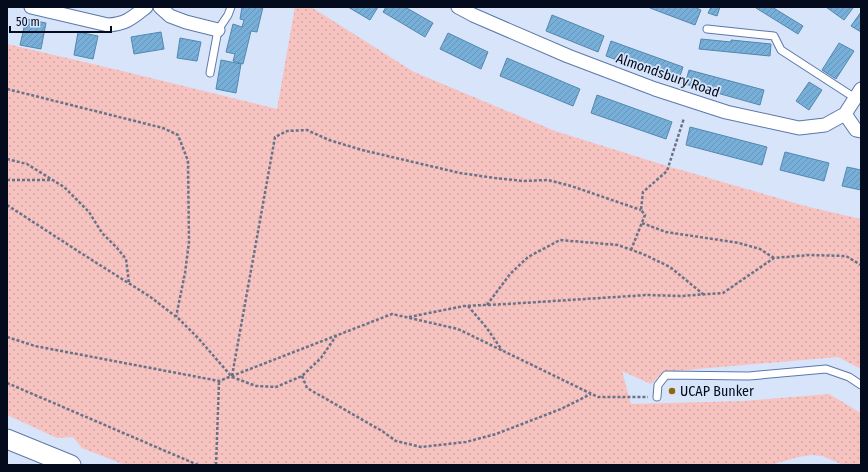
<svg xmlns="http://www.w3.org/2000/svg" width="868" height="472" font-family="'Fira Sans Condensed',sans-serif">
	<style>
		.grass { fill: url(#grass-dots) }
		.building { fill: url(#building-hatch); stroke: #5288af }
		.lines { fill: none; stroke-linecap: round; stroke-linejoin: round }
		.lane-casing { stroke: #5c78a9; stroke-width: 9 }
		.street-casing { stroke: #5c78a9; stroke-width: 15 }
		.secondary-casing { stroke: #5c78a9; stroke-width: 21 }
		.path { stroke: #697387; stroke-width: 2.5; stroke-dasharray: 3 2; stroke-linecap: butt }
		.lane { stroke: #fff; stroke-width: 7 }
		.street { stroke: #fff; stroke-width: 13 }
		.secondary { stroke: #fff; stroke-width: 19 }
		.poi-dot { fill: #8f680d; stroke: #d7e4fa; stroke-width: 1.5 }
		.labels { text-anchor: middle; stroke-width: 3.5; stroke-linejoin: round; paint-order: stroke }
		.street-label { font-size: 14px; fill: #030b1d; stroke: #d7e4fa }
		.poi-label { font-size: 14px; fill: #030b1d; stroke: #d7e4fa; text-anchor: start }
	</style>
	<defs>
		<pattern id="grass-dots" width="8" height="8" patternUnits="userSpaceOnUse"><rect width="8" height="8" fill="#f7c3c1"/><path d="M2 2h.1M6 6h.1" fill="none" stroke="#d2a6a5" stroke-width="1.8" stroke-linecap="round"/></pattern>
		<pattern id="building-hatch" width="6" height="6" patternUnits="userSpaceOnUse"><rect width="6" height="6" fill="#78afd8"/><path d="M-1 1l2-2M0 6l6-6M5 7l2-2" fill="none" stroke="#6695b9"/></pattern>
	</defs>
	<rect width="100%" height="100%" fill="#d7e4fa"/>
	<path class="grass" d="M 295,7 L 311,7 L 414,72 L 555,131 L 664,165 L 809,207 L 861,219 L 861,369 L 838,357 L 663,372 L 651,384 L 622,371 L 631,404 L 744,401 L 829,394 L 861,413 L 861,465 L 844,465 L 822,456 L 811,455 L 798,457 L 771,465 L 125,465 L 82,448 L 73,437 L 57,438 L 7,415 L 7,44 L 114,69 L 277,109 Z"/>
	<path class="building" d="M 242,7 L 263,7 L 257,32 L 251,31 L 243,64 L 233,61 L 235,54 L 226,52 L 233,24 L 242,27 L 244,20 L 240,19 Z
		M 348,7 L 378,7 L 370,20 Z
		M 386,7 L 405,7 L 433,23 L 425,37 L 383,12 Z
		M 650,7 L 694,7 L 701,10 L 695,25 L 650,8 Z
		M 711,7 L 720,7 L 717,16 L 708,13 Z
		M 757,7 L 772,7 L 803,26 L 798,34 L 756,8 Z
		M 826,7 L 851,7 L 853,8 L 844,20 Z
		M 861,12 L 861,32 L 851,26 Z
		M 552,15 L 604,36 L 598,52 L 546,31 Z
		M 26,19 L 46,23 L 41,49 L 20,45 Z
		M 78,32 L 98,36 L 93,59 L 74,55 Z
		M 161,32 L 164,49 L 134,54 L 131,37 Z
		M 448,33 L 488,52 L 481,69 L 440,49 Z
		M 180,38 L 201,42 L 197,61 L 177,58 Z
		M 701,39 L 731,42 L 731,40 L 771,44 L 770,56 L 699,49 Z
		M 611,41 L 683,67 L 678,82 L 606,56 Z
		M 839,43 L 854,51 L 836,79 L 822,70 Z
		M 507,58 L 580,89 L 573,106 L 500,76 Z
		M 221,60 L 241,64 L 236,93 L 216,89 Z
		M 689,70 L 764,90 L 760,105 L 685,84 Z
		M 809,82 L 822,90 L 809,110 L 796,101 Z
		M 597,95 L 672,122 L 666,139 L 591,113 Z
		M 690,127 L 767,147 L 762,165 L 686,145 Z
		M 785,152 L 829,163 L 824,181 L 780,170 Z
		M 847,167 L 861,170 L 861,190 L 842,186 Z"/>
	<g class="lines">
		<defs>
			<path id="lane" d="M 707,29 L 774,36 L 781,50 L 855,98
				M 210,73 L 218,30 L 228,15 L 231,7
				M 657,397 L 658,385 L 666,375 L 749,376 L 826,369 L 849,377 L 861,385"/>
			<path id="street" d="M 31,7 L 108,25 C 126,24 132,18 146,7
				M 160,7 L 170,16 L 186,22 L 218,30
				M 458,7 L 473,15 L 568,56 L 655,89 L 726,112 L 799,128 L 825,125 L 845,114 L 861,89
				M 845,114 L 856,130 L 861,131"/>
			<path id="secondary" d="M 7,439 L 71,465"/>
		</defs>
		<use href="#lane" class="lane-casing"/>
		<use href="#street" class="street-casing"/>
		<use href="#secondary" class="secondary-casing"/>
		<path class="path" d="M 7,89 L 163,128 L 178,135 L 188,161 L 189,242 L 185,273 L 176,317
			M 7,159 L 27,164 L 64,187 L 89,212 L 102,233 L 117,248 L 126,259 L 129,283
			M 7,180 L 52,180
			M 7,205 L 84,255 L 149,296 L 178,318 L 199,339 L 232,377 L 256,386 L 276,387 L 302,376 L 321,358 L 336,336
			M 642,223 L 666,232 L 739,243 L 760,249 L 774,258
			M 631,250 L 645,215 L 641,210 L 643,192 L 667,171 L 684,118
			M 487,305 L 510,274 L 528,257 L 560,240 L 618,245 L 643,254 L 670,267 L 703,294
			M 468,306 L 486,327 L 502,350
			M 409,317 L 464,306 L 507,304 L 647,295 L 681,296 L 723,293 L 774,258 L 809,255 L 846,256 L 861,265
			M 7,337 L 35,346 L 219,381 L 392,314 L 458,329 L 598,397 L 648,397
			M 232,376 L 275,137 L 287,131 L 307,130 L 329,140 L 362,150 L 460,173 L 495,178 L 523,181 L 548,180 L 571,186 L 641,210
			M 302,376 L 307,388 L 382,431 L 396,441 L 421,447 L 466,442 L 496,434 L 561,409 L 591,394
			M 7,383 L 198,465
			M 216,465 L 219,382"/>
		<use href="#lane" class="lane"/>
		<use href="#street" class="street"/>
		<use href="#secondary" class="secondary"/>
	</g>
	<circle class="poi-dot" cx="672" cy="391" r="4"/>
	<g class="labels">
		<g class="street-label">
			<text transform="translate(668 75) rotate(19)" y="5">Almondsbury Road</text>
		</g>
		<g class="poi-label">
			<text x="680" y="396">UCAP Bunker</text>
		</g>
	</g>
	<rect width="868" height="472" fill="none" stroke="#030b1d" stroke-width="16"/>
	<path d="M10 26v6h101v-6" fill="none" stroke="#030b1d" stroke-width="2"/>
	<text x="16" y="26" font-size="12" fill="#030b1d" stroke="#d7e4fa" stroke-width="3" paint-order="stroke">50 m</text>
</svg>
